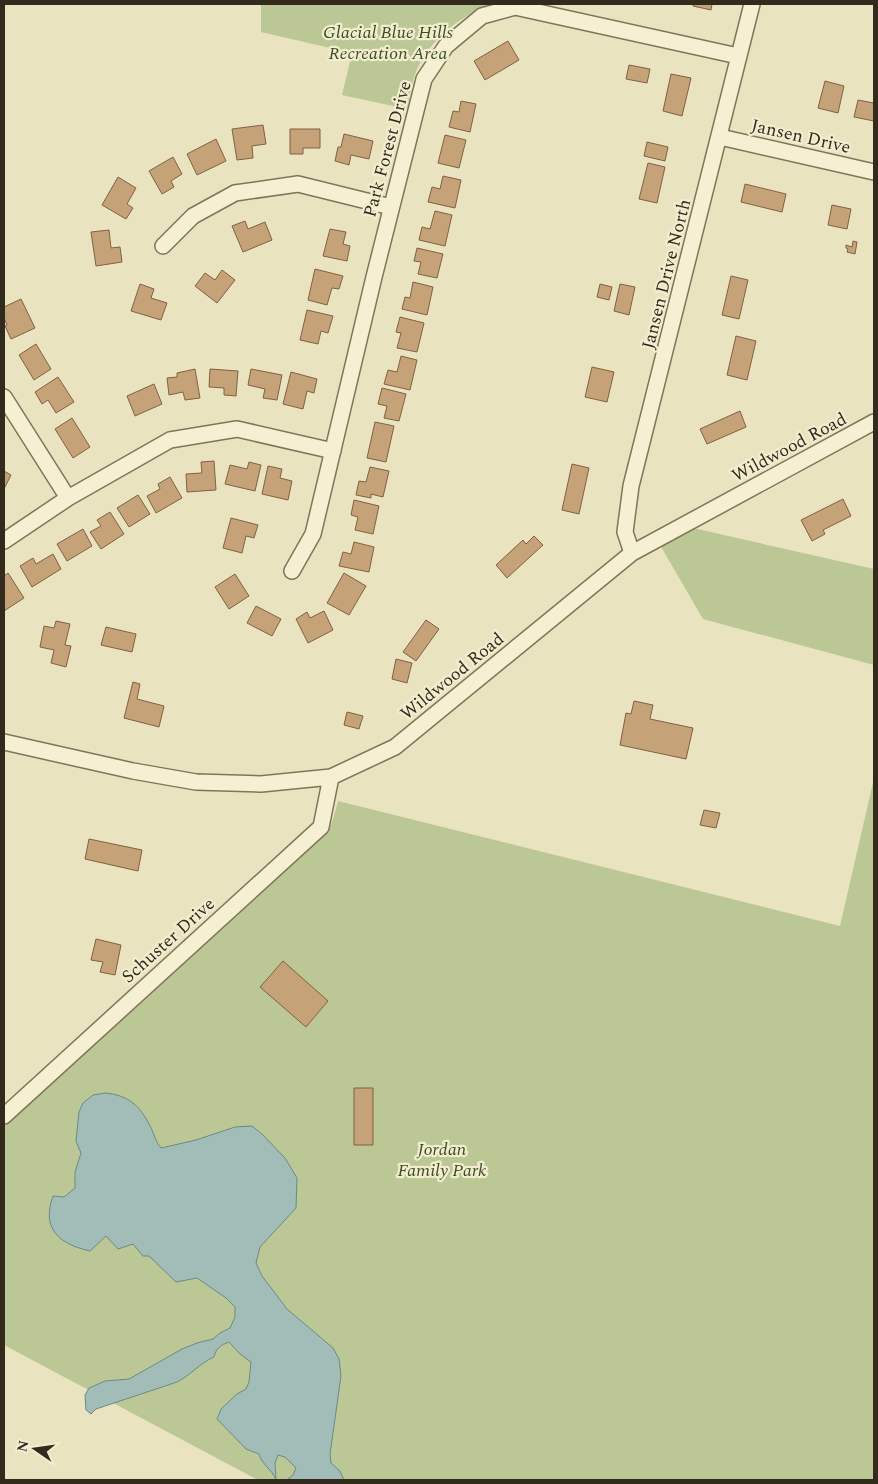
<svg xmlns="http://www.w3.org/2000/svg" width="878" height="1484" font-family="Spectral,serif">
	<style>
		.green { fill: #bbc795 }
		.water { fill: #a2bdb8; stroke: #6b8a86 }
		.building { fill: #c6a278; stroke: #806141 }
		.lines { fill: none; stroke-linecap: round; stroke-linejoin: round }
		.minor-casing { stroke: #827459; stroke-width: 18 }
		.minor { stroke: #f6f0d2; stroke-width: 15 }
		.labels { text-anchor: middle; stroke-width: 4.5; stroke-linejoin: round; paint-order: stroke }
		.park-label { font-size: 18px; font-style: italic; fill: #3e4e24; stroke: #f2edcf }
		.street-label { font-size: 18px; fill: #322a1d; stroke: #f2edcf }
	</style>
	<rect width="100%" height="100%" fill="#eae3c0"/>
	<path class="green" d="M 261,4 L 492,4 C 461,16 435,35 419,65 C 412,78 410,95 407,109 L 342,95 L 352,53 L 261,32 Z
		M 693,528 L 874,569 L 874,665 L 703,619 L 660,545 Z
		M 874,778 L 874,1480 L 258,1480 L 4,1345 L 4,1123 L 307,849 C 330,833 331,828 338,801 L 840,926 Z"/>
	<path class="water" d="M 105,1093 C 130,1095 142,1108 152,1130 C 155,1137 156,1142 161,1148 L 196,1140 L 235,1127 L 252,1126 L 262,1134 L 285,1158 L 297,1178 L 296,1208 L 260,1247 L 256,1263 L 262,1276 L 287,1309 L 333,1348 L 339,1359 L 341,1376 L 330,1454 L 331,1463 L 340,1471 L 344,1480 L 289,1480 L 288,1479 L 293,1475 L 296,1468 L 285,1457 L 278,1455 L 275,1463 L 276,1480 C 272,1469 262,1465 259,1454 L 246,1449 L 217,1419 L 221,1409 L 237,1394 L 246,1389 L 249,1382 L 251,1362 L 240,1354 L 229,1342 C 221,1345 216,1348 214,1357 C 200,1363 191,1375 177,1382 L 96,1409 L 91,1414 L 86,1410 L 85,1395 L 89,1388 L 105,1381 L 129,1379 L 182,1349 L 197,1343 L 213,1339 L 220,1333 L 230,1328 L 235,1317 L 235,1307 L 226,1298 L 197,1278 L 176,1282 L 149,1256 L 143,1256 L 133,1244 L 118,1249 L 106,1236 L 90,1251 C 59,1244 41,1229 53,1196 L 64,1197 L 75,1188 L 75,1172 L 81,1153 L 76,1141 L 79,1112 L 83,1103 L 93,1095 Z"/>
	<path class="building" d="M 693,4 L 712,4 L 711,10 L 693,6 Z
		M 508,41 L 519,60 L 485,80 L 474,61 Z
		M 629,65 L 650,69 L 647,83 L 626,79 Z
		M 671,74 L 691,78 L 682,116 L 663,111 Z
		M 825,81 L 844,86 L 838,113 L 818,108 Z
		M 858,100 L 874,103 L 874,121 L 854,117 Z
		M 461,101 L 476,104 L 470,132 L 449,127 L 453,111 L 459,112 Z
		M 263,125 L 266,144 L 252,146 L 253,158 L 237,160 L 232,129 Z
		M 290,129 L 320,129 L 320,148 L 303,148 L 303,154 L 290,154 Z
		M 344,134 L 373,141 L 369,159 L 351,155 L 349,165 L 335,161 L 338,147 L 341,147 Z
		M 445,135 L 466,140 L 459,168 L 438,163 Z
		M 216,139 L 226,161 L 197,175 L 187,154 Z
		M 647,142 L 668,147 L 665,161 L 644,156 Z
		M 173,157 L 182,174 L 171,181 L 174,187 L 162,194 L 149,171 Z
		M 648,163 L 665,167 L 657,203 L 639,199 Z
		M 443,176 L 461,180 L 455,208 L 428,202 L 432,187 L 440,189 Z
		M 118,177 L 136,188 L 127,204 L 133,208 L 126,219 L 102,205 Z
		M 745,184 L 786,194 L 782,212 L 741,202 Z
		M 832,205 L 851,209 L 847,229 L 828,225 Z
		M 435,211 L 452,215 L 445,246 L 419,240 L 422,227 L 430,229 Z
		M 245,221 L 248,229 L 265,222 L 272,240 L 243,252 L 232,226 Z
		M 330,229 L 346,232 L 343,244 L 350,246 L 347,261 L 323,256 Z
		M 109,230 L 111,248 L 120,247 L 122,262 L 96,266 L 91,232 Z
		M 853,241 L 857,242 L 855,254 L 847,252 L 848,249 L 846,248 L 846,245 L 852,247 Z
		M 417,248 L 443,254 L 437,278 L 418,274 L 421,262 L 414,261 Z
		M 315,269 L 343,276 L 339,289 L 332,288 L 327,305 L 308,300 Z
		M 222,270 L 235,280 L 217,303 L 195,286 L 205,273 L 215,280 Z
		M 731,276 L 748,280 L 739,319 L 722,315 Z
		M 413,282 L 433,287 L 427,315 L 402,309 L 405,297 L 410,298 Z
		M 140,284 L 154,289 L 151,298 L 167,303 L 161,320 L 131,311 Z
		M 600,284 L 612,287 L 609,300 L 597,297 Z
		M 620,284 L 635,287 L 629,315 L 614,311 Z
		M 21,299 L 35,328 L 11,339 L 5,326 L 7,325 L 4,318 L 4,307 Z
		M 307,310 L 333,316 L 328,333 L 321,331 L 318,344 L 300,340 Z
		M 400,317 L 424,323 L 417,352 L 397,348 L 401,333 L 396,332 Z
		M 736,336 L 756,341 L 747,380 L 727,375 Z
		M 36,344 L 51,369 L 34,380 L 19,355 Z
		M 401,356 L 417,360 L 410,390 L 384,384 L 388,370 L 397,372 Z
		M 592,367 L 614,372 L 607,402 L 585,397 Z
		M 195,369 L 200,398 L 185,400 L 183,392 L 169,395 L 167,378 L 177,377 L 177,373 Z
		M 210,369 L 238,371 L 236,396 L 224,395 L 224,388 L 209,387 Z
		M 251,369 L 282,375 L 277,400 L 263,398 L 265,389 L 248,385 Z
		M 291,372 L 317,379 L 314,393 L 307,391 L 303,409 L 283,404 Z
		M 58,377 L 74,402 L 56,413 L 48,400 L 42,404 L 35,392 Z
		M 154,384 L 162,404 L 135,416 L 127,396 Z
		M 382,388 L 406,394 L 399,421 L 384,418 L 387,406 L 378,404 Z
		M 740,411 L 746,427 L 707,444 L 700,429 Z
		M 72,418 L 90,447 L 73,458 L 55,429 Z
		M 375,422 L 394,426 L 386,462 L 367,458 Z
		M 214,461 L 216,490 L 187,492 L 186,474 L 202,473 L 201,462 Z
		M 249,462 L 261,465 L 255,491 L 225,484 L 230,465 L 247,469 Z
		M 572,464 L 589,468 L 579,514 L 562,510 Z
		M 268,466 L 282,469 L 280,478 L 292,481 L 288,500 L 262,494 Z
		M 370,467 L 389,471 L 383,497 L 371,494 L 371,498 L 356,495 L 359,481 L 366,482 Z
		M 4,471 L 11,475 L 4,489 Z
		M 170,477 L 182,498 L 156,513 L 147,496 L 160,489 L 158,484 Z
		M 138,495 L 150,514 L 129,527 L 117,508 Z
		M 843,499 L 851,516 L 823,530 L 825,534 L 812,541 L 801,520 Z
		M 354,500 L 379,506 L 373,534 L 355,530 L 358,517 L 351,515 Z
		M 110,512 L 124,534 L 101,549 L 90,532 L 101,526 L 97,520 Z
		M 231,518 L 258,525 L 254,538 L 246,536 L 242,553 L 223,548 Z
		M 83,529 L 92,546 L 67,561 L 57,544 Z
		M 534,536 L 543,545 L 507,578 L 496,565 L 523,540 L 526,544 Z
		M 354,542 L 374,547 L 369,572 L 339,566 L 343,552 L 351,554 Z
		M 53,554 L 61,569 L 32,587 L 20,566 L 33,558 L 36,564 Z
		M 8,573 L 24,598 L 4,611 L 4,576 Z
		M 344,573 L 366,586 L 349,615 L 327,603 Z
		M 235,574 L 249,596 L 229,609 L 215,587 Z
		M 256,606 L 281,619 L 272,636 L 247,623 Z
		M 324,611 L 333,630 L 308,643 L 296,619 L 307,612 L 310,618 Z
		M 426,620 L 439,629 L 416,661 L 403,652 Z
		M 56,621 L 70,624 L 65,645 L 71,646 L 66,667 L 51,663 L 54,650 L 40,647 L 44,626 L 54,628 Z
		M 106,627 L 136,634 L 132,652 L 101,645 Z
		M 396,659 L 412,663 L 407,683 L 392,679 Z
		M 133,682 L 140,684 L 137,699 L 164,706 L 159,727 L 124,718 Z
		M 634,701 L 653,705 L 650,719 L 693,728 L 686,759 L 620,745 L 626,713 L 631,714 Z
		M 347,712 L 363,716 L 359,729 L 344,725 Z
		M 704,810 L 720,813 L 716,828 L 700,825 Z
		M 89,839 L 142,850 L 138,871 L 85,859 Z
		M 96,939 L 121,945 L 115,975 L 100,972 L 103,962 L 91,960 Z
		M 283,961 L 328,1001 L 306,1027 L 260,987 Z
		M 354,1088 L 373,1088 L 373,1145 L 354,1145 Z"/>
	<g class="lines">
		<defs>
			<path id="minor" d="M 720,137 L 874,172
				M 163,246 L 193,216 L 235,193 L 298,184 L 391,207
				M 4,397 L 68,498
				M 4,541 L 68,498 L 170,440 L 237,429 L 333,451
				M 632,553 L 625,532 L 631,486 L 752,4
				M 292,571 L 313,534 L 374,277 L 424,79 L 446,46 L 482,16 L 515,7 L 738,56
				M 4,742 L 133,771 L 196,782 L 261,784 L 331,777 L 395,747 L 632,553 L 874,422
				M 4,1116 L 321,827 L 331,777"/>
		</defs>
		<use href="#minor" class="minor-casing"/>
		<use href="#minor" class="minor"/>
	</g>
	<g class="labels">
		<g class="park-label">
			<text x="388" y="38">Glacial Blue Hills<tspan x="388" dy="21">Recreation Area</tspan></text>
			<text x="442" y="1155">Jordan<tspan x="442" dy="21">Family Park</tspan></text>
		</g>
		<g class="street-label">
			<text transform="translate(801 136) rotate(13)" y="6">Jansen Drive</text>
			<text transform="translate(387 149) rotate(-75)" y="6">Park Forest Drive</text>
			<text transform="translate(666 274) rotate(-76)" y="6">Jansen Drive North</text>
			<text transform="translate(789 447) rotate(-28)" y="6">Wildwood Road</text>
			<text transform="translate(452 676) rotate(-39)" y="6">Wildwood Road</text>
			<text transform="translate(168 940) rotate(-42)" y="6">Schuster Drive</text>
		</g>
	</g>
	<rect width="878" height="1484" fill="none" stroke="#322a1d" stroke-width="10"/>
	<g transform="translate(35 1449) rotate(283)" stroke="#f2edcf" stroke-width="4" paint-order="stroke">
	<path d="M0-4L9 19L0 12L-9 19Z" fill="#322a1d"/>
	<text y="-8" font-size="14" font-weight="bold" text-anchor="middle" fill="#322a1d">N</text>
	</g>
</svg>
